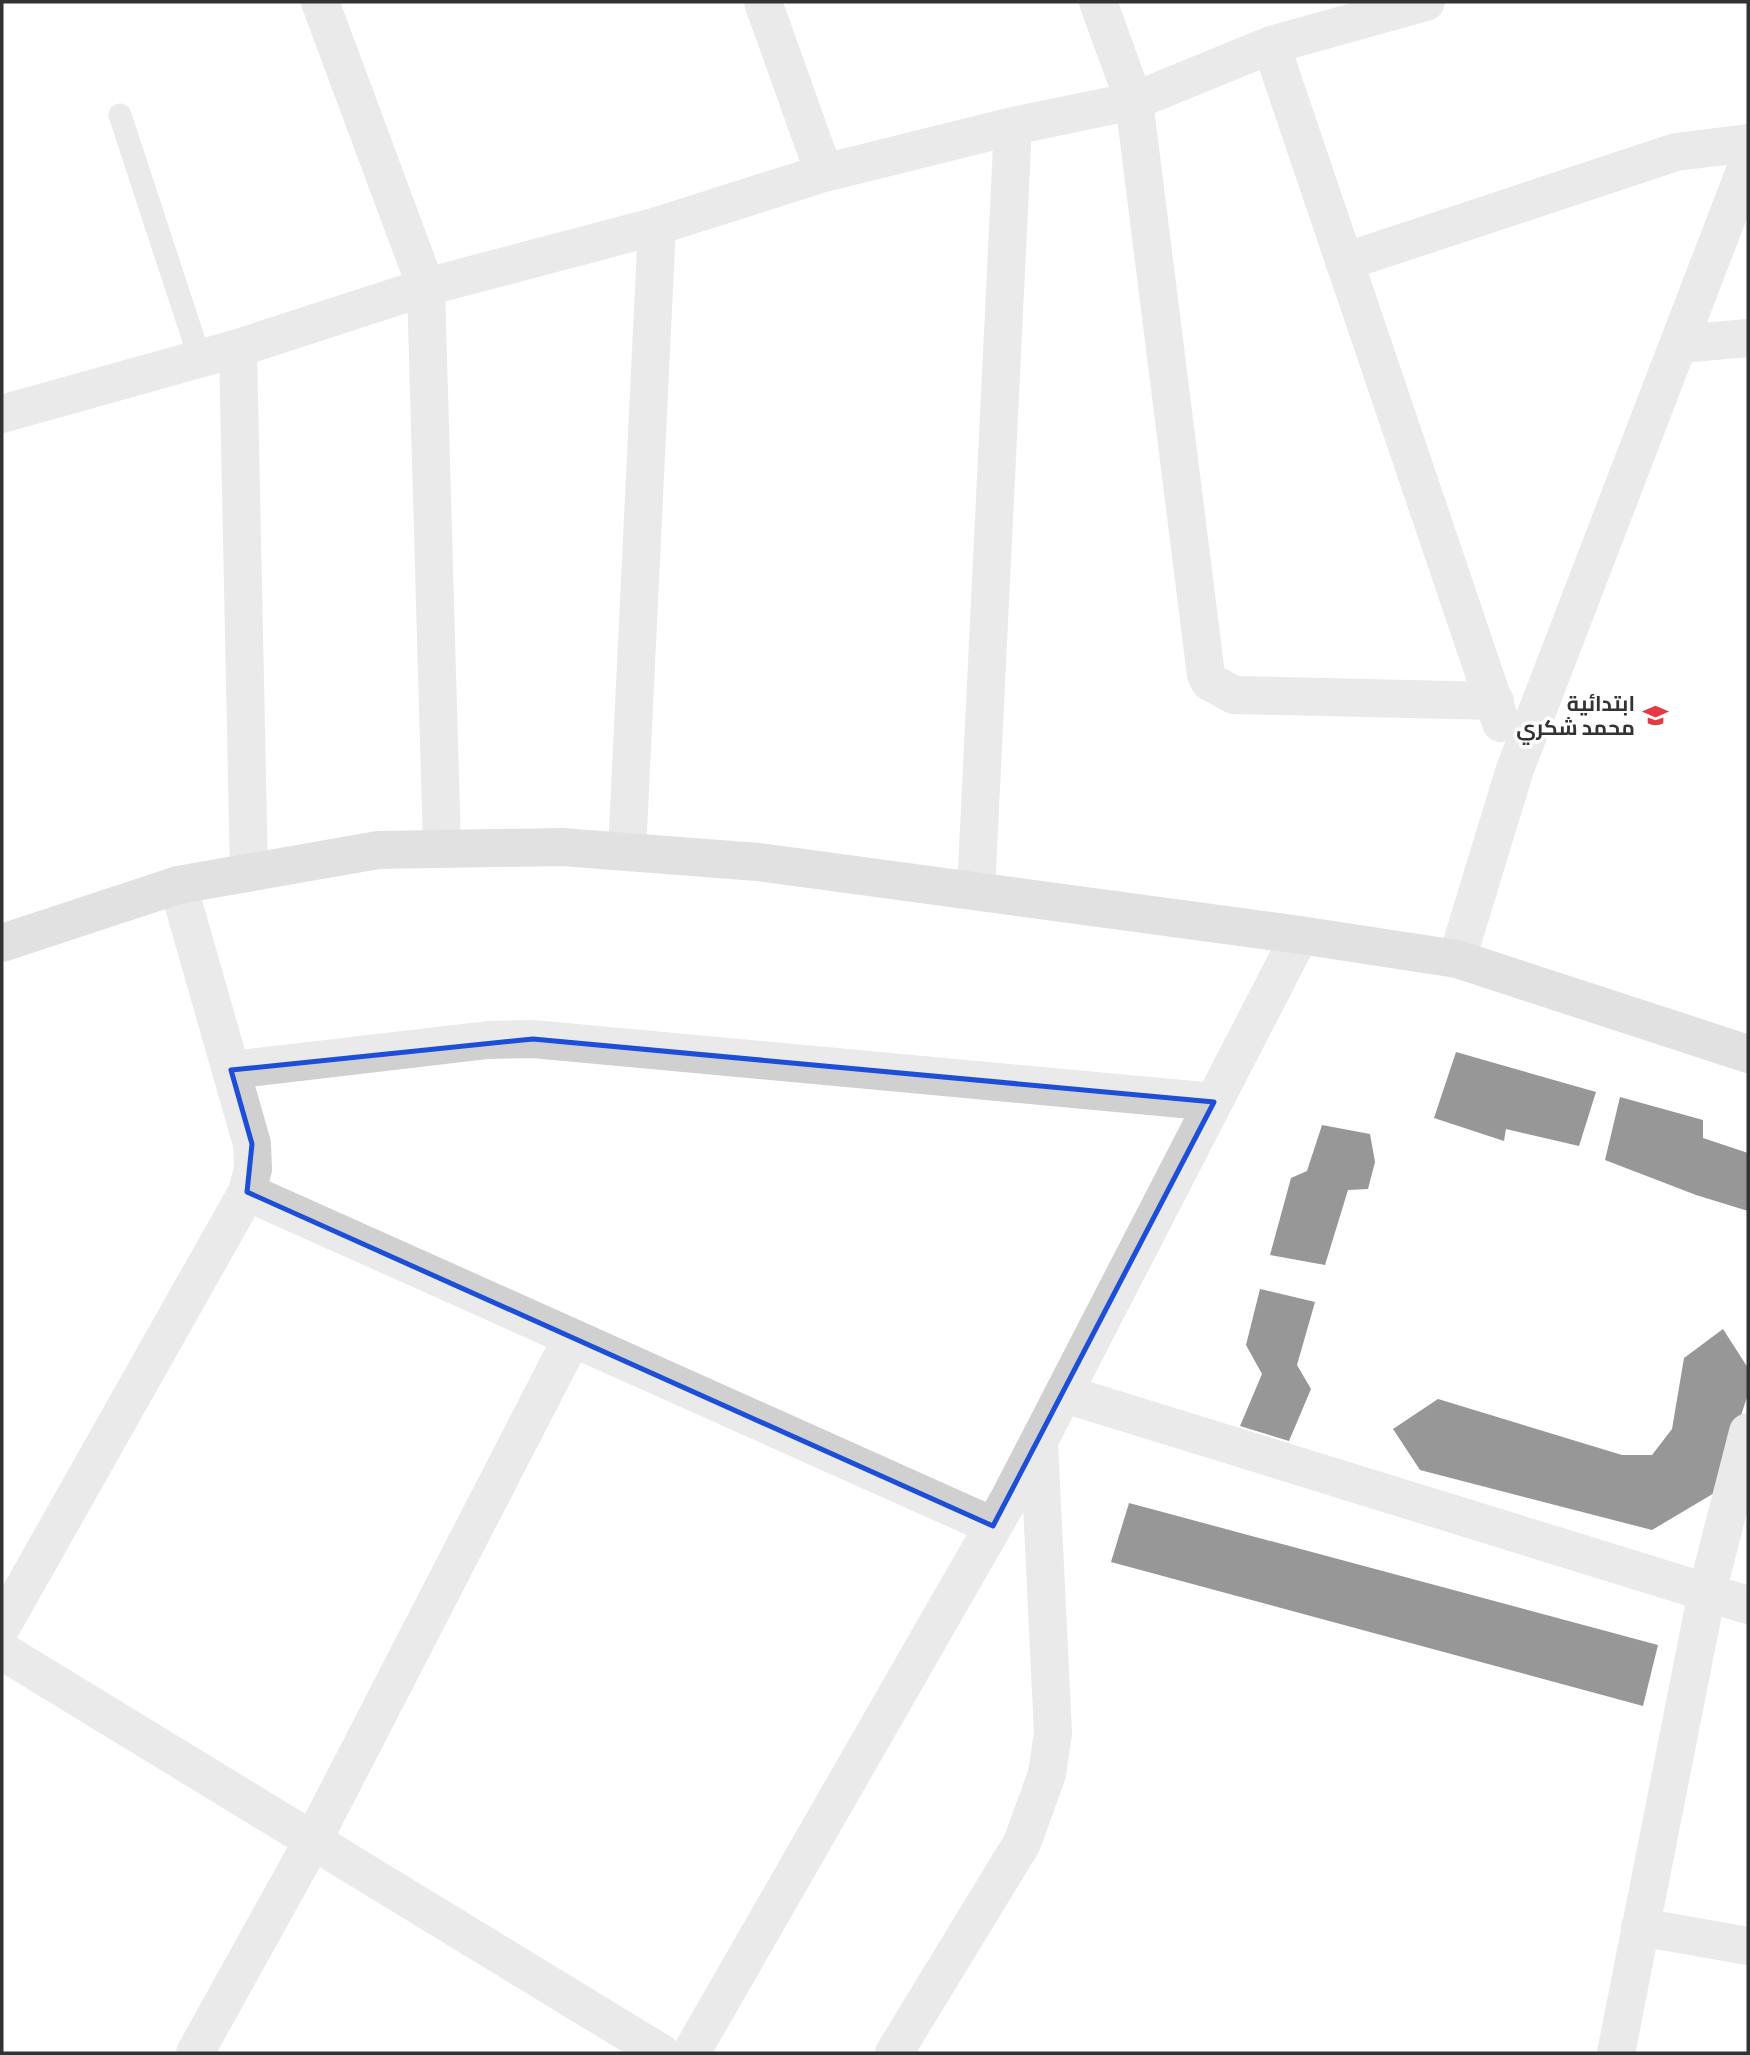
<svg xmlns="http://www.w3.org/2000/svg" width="1750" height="2055" font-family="'PT Sans Narrow',Cairo,sans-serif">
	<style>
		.building { fill: #1a1a1a }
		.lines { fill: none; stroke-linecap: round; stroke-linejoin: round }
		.lane { stroke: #d0d0d0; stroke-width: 23 }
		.street { stroke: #d0d0d0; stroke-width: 38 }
		.secondary { stroke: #bdbdbd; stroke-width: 38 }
		.marked { fill: none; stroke: #1d4ed8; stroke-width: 5; stroke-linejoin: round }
		.labels { text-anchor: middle; stroke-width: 7; stroke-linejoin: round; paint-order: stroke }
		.poi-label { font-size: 21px; font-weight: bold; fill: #333; stroke: #fff; text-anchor: end }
	</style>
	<rect width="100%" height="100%" fill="#fff"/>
	<path class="building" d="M 1456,1052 L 1596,1092 L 1579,1146 L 1506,1129 L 1504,1141 L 1434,1118 Z
		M 1620,1097 L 1703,1120 L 1703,1138 L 1748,1153 L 1748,1211 L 1696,1195 L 1605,1160 Z
		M 1322,1125 L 1370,1134 L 1375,1162 L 1368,1189 L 1348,1190 L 1325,1265 L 1270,1255 L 1291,1178 L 1307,1171 Z
		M 1260,1289 L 1315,1302 L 1297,1365 L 1311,1389 L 1289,1441 L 1240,1426 L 1262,1374 L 1246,1345 Z
		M 1723,1329 L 1748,1368 L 1748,1394 L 1716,1492 L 1652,1530 L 1420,1470 L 1393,1429 L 1438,1399 L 1622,1455 L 1652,1455 L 1672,1429 L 1684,1358 Z
		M 1129,1503 L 1658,1645 L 1643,1706 L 1111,1562 Z"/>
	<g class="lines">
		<path class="lane" d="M 120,115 L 200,359"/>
		<path class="street" d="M 320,2 L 426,287 L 442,848
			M 763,2 L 824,173
			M 1098,2 L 1134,101 L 1206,675 L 1210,682 L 1234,695 L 1495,701
			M 1271,45 L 1501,723
			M 1344,262 L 1676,152 L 1748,143
			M 1680,344 L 1748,338
			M 2,414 L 238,348
			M 627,852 L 657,226
			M 249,873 L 238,348 L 426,287 L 657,226 L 824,173 L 1013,126 L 1134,101 L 1271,45 L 1426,2
			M 976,891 L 1013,126
			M 1457,959 L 1515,769 L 1748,163
			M 231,1070 L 488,1040 L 533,1039 L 1214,1102
			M 247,1192 L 993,1526
			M 1065,1394 L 1748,1605
			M 2,1626 L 247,1192 L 253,1169 L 252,1144 L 178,885
			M 2,1651 L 661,2053
			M 1640,1927 L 1748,1946
			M 195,2053 L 312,1842 L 572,1338
			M 691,2053 L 1009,1499 L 1300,935
			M 894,2053 L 1022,1843 L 1047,1774 L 1053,1733 L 1039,1442
			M 1616,2053 L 1707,1592 L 1748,1432"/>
		<path class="secondary" d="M 2,943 L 178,885 L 378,850 L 562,847 L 758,862 L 1300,935 L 1457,959 L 1748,1054"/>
	</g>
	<path d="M0 0H1750V2055H0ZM 533,1039 L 1214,1102 L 993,1526 L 247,1192 L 252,1144 L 231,1070 Z" fill="#fff" fill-opacity=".55" fill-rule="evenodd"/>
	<path class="marked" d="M 533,1039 L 1214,1102 L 993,1526 L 247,1192 L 252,1144 L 231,1070 Z"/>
	<defs>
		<symbol id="school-bare" viewBox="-9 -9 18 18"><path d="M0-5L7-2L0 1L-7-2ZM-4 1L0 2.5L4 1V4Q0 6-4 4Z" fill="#e63946" stroke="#fff" stroke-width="2.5" paint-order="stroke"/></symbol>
	</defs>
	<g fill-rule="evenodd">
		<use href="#school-bare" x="1638" y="698" width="35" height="35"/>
	</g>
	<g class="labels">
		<g class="poi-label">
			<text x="1635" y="711">ابتدائية<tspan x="1635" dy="24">محمد شكري</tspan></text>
		</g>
	</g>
	<rect width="1750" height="2055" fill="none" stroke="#333333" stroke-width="7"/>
</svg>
